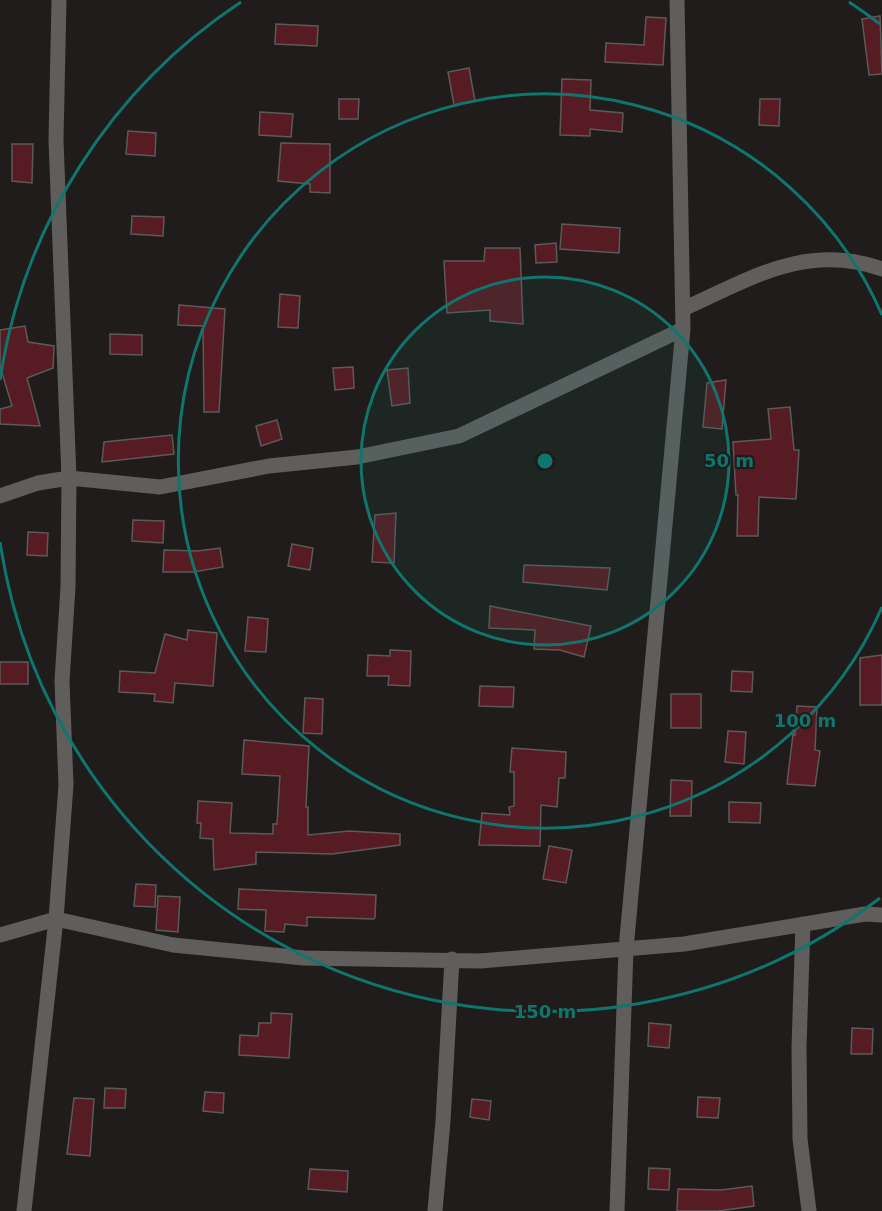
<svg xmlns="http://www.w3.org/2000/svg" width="882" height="1211" font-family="'DejaVu Sans',sans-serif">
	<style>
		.building { fill: #561b23; stroke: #5e5959; stroke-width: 1.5 }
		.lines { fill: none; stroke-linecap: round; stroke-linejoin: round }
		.minor { stroke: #605e5d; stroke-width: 15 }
		.ring { fill: none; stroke: #0f766e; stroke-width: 3 }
		.centre { fill: #0f766e; stroke: #201c1b; stroke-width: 3 }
		.ring-label { font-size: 18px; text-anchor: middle; font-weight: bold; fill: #0f766e; stroke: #201c1b; stroke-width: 4.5; stroke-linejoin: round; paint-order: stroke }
	</style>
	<rect width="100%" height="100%" fill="#201c1b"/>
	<path class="building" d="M 880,16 L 882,74 L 869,75 L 862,19 Z
		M 646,17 L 666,18 L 663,65 L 605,62 L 606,43 L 644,45 Z
		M 276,24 L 318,26 L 317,46 L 275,44 Z
		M 469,68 L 475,101 L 454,105 L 448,72 Z
		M 562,79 L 591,80 L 590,110 L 623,113 L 622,132 L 590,129 L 590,136 L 560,135 Z
		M 339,99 L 359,99 L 358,119 L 339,119 Z
		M 760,99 L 780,99 L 779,126 L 759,125 Z
		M 260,112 L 293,114 L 291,137 L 259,135 Z
		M 128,131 L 156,133 L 155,156 L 126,154 Z
		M 281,143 L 330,144 L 330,193 L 310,192 L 310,184 L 278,181 Z
		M 12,144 L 33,144 L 32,183 L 12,181 Z
		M 132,216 L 164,217 L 163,236 L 131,234 Z
		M 562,224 L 620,228 L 619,253 L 560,249 Z
		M 556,243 L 557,262 L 536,263 L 535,245 Z
		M 485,248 L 520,248 L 523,324 L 490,321 L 490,310 L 447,313 L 444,261 L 484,261 Z
		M 280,294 L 300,296 L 298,328 L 278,327 Z
		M 179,305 L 225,309 L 219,412 L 204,412 L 203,326 L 178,325 Z
		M 25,326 L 28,342 L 54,346 L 53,368 L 27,378 L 40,426 L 0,424 L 0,409 L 12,406 L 0,366 L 0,330 Z
		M 110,334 L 142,335 L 142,355 L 110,354 Z
		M 353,367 L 354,388 L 335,390 L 333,368 Z
		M 408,368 L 410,403 L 392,406 L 387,370 Z
		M 726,380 L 722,429 L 703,427 L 707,383 Z
		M 790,407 L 794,450 L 799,450 L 796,499 L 759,497 L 758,536 L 737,536 L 738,495 L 736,495 L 733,442 L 771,439 L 768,409 Z
		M 277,420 L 282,439 L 261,446 L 256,426 Z
		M 172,435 L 174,454 L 102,462 L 104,442 Z
		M 396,513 L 394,563 L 372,562 L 375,515 Z
		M 133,520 L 164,521 L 163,543 L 132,541 Z
		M 28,532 L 48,533 L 47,556 L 27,555 Z
		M 292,544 L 313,548 L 310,570 L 288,566 Z
		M 220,548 L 223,567 L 193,572 L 163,572 L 164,550 L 197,551 Z
		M 524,565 L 610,568 L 607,590 L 523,582 Z
		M 490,606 L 591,626 L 584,657 L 560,650 L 534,649 L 535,630 L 489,628 Z
		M 248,617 L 268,619 L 266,652 L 245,651 Z
		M 188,630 L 217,633 L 213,686 L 175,683 L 173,703 L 154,701 L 155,694 L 119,692 L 120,671 L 155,673 L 165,634 L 187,640 Z
		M 390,650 L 411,651 L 410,686 L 388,685 L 389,676 L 367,676 L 368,655 L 390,656 Z
		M 882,655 L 882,705 L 860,705 L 860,658 Z
		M 0,662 L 28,662 L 28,684 L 0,684 Z
		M 732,671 L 753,672 L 752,692 L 731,691 Z
		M 480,686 L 514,687 L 513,707 L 479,706 Z
		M 671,694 L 701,694 L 701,728 L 671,728 Z
		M 305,698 L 323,699 L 322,734 L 303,733 Z
		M 797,706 L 817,707 L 815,750 L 820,751 L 815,786 L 787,784 L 793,734 L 795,735 Z
		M 728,731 L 746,732 L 744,764 L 725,762 Z
		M 244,740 L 309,746 L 306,807 L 308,807 L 308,835 L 349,831 L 400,834 L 400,845 L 332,854 L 256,852 L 256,864 L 214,870 L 213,839 L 200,838 L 201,823 L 197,823 L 198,801 L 232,803 L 230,833 L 273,834 L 273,824 L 277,824 L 280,776 L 242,774 Z
		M 512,748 L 566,752 L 565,778 L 559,778 L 557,807 L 541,805 L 540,846 L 479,845 L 482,813 L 510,815 L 509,807 L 514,806 L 514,772 L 510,772 Z
		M 671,780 L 692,781 L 691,816 L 670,816 Z
		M 729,802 L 761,803 L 760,823 L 729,822 Z
		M 549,846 L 572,850 L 566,883 L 543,879 Z
		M 136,884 L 156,885 L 155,907 L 134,906 Z
		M 239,889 L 376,895 L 375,917 L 374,919 L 307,917 L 307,926 L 285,924 L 284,932 L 265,931 L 266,910 L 238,909 Z
		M 158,896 L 180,897 L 178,932 L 156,930 Z
		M 271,1013 L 292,1014 L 289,1058 L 239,1055 L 240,1035 L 258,1036 L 259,1023 L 271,1023 Z
		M 649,1023 L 671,1025 L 669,1048 L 648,1046 Z
		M 852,1028 L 873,1029 L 872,1054 L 851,1054 Z
		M 105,1088 L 126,1089 L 125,1108 L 104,1108 Z
		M 205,1092 L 224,1093 L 223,1113 L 203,1111 Z
		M 698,1097 L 720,1098 L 718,1118 L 697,1117 Z
		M 74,1098 L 94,1099 L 90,1156 L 67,1154 Z
		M 472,1099 L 491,1101 L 489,1120 L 470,1117 Z
		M 649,1168 L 670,1169 L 669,1190 L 648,1189 Z
		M 310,1169 L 348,1171 L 347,1192 L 308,1189 Z
		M 752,1186 L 754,1206 L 718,1211 L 677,1211 L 678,1189 L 721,1190 Z"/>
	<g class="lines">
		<path class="minor" d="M 683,309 C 750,279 807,242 882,269
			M 0,496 L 38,483 L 69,478 L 160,487 L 269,466 L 357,457 L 459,436 L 683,329 L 677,0
			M 803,924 L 799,1047 L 800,1139 L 809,1211
			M 0,935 L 56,919 L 173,945 L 304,958 L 480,961 L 684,944 L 865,914 L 882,915
			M 24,1211 L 56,919 L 66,785 L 62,681 L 68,587 L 69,478 L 56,140 L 59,0
			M 435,1211 L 443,1121 L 452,959
			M 617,1211 L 626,949 L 683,329"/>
	</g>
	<circle cx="545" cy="461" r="184" fill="#0f766e" fill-opacity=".12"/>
	<g class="ring">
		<circle cx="545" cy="461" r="184"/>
		<path d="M882 607A367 367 0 1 1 882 315"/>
		<path d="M880 898A551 551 0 0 1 0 542M0 380A551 551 0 0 1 241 2M849 2A551 551 0 0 1 880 24"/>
	</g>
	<circle cx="545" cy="461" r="9" class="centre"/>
	<g class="ring-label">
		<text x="729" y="467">50 m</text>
		<text x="805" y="727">100 m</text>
		<text x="545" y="1018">150 m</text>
	</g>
</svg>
